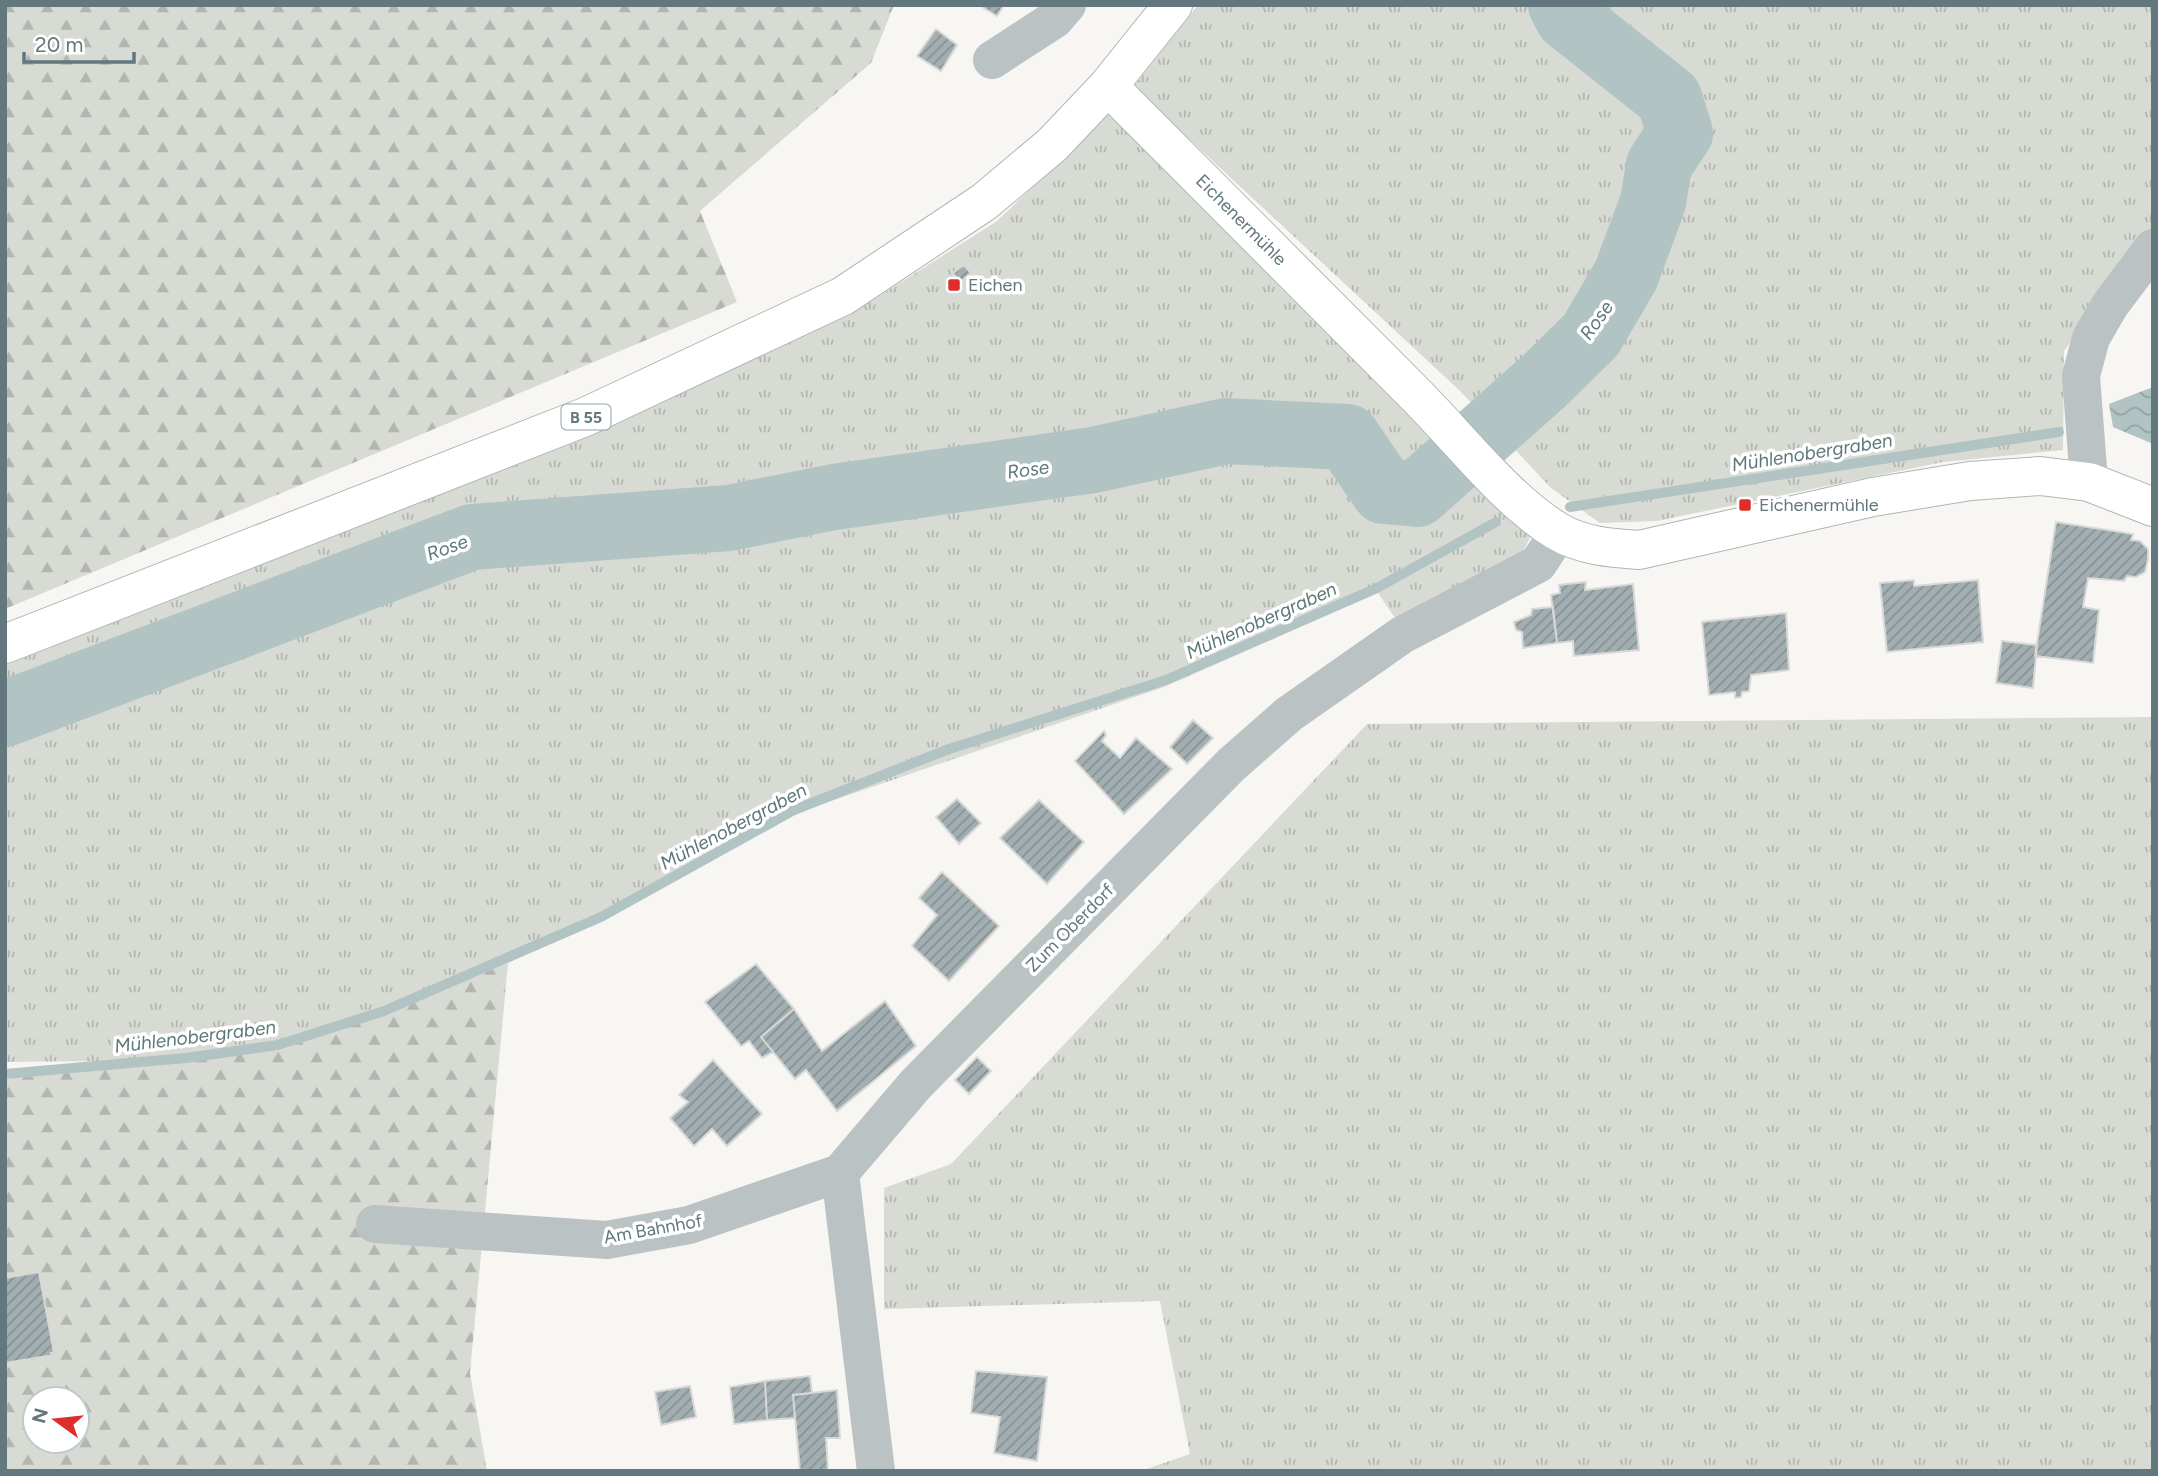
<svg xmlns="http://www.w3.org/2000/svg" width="2158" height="1476" font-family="Figtree,sans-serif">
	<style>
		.grass { fill: url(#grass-tufts) }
		.forest { fill: url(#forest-firs); fill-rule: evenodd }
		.water { fill: url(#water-waves) }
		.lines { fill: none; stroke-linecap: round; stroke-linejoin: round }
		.stream { stroke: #b2c3c4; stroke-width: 10 }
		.river { stroke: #b2c3c4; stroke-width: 66 }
		.building { fill: url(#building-hatch); stroke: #d8d8d6; stroke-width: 2 }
		.secondary-casing { stroke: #adb6b9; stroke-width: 40 }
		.primary-casing { stroke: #afb6b8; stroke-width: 40 }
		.minor { stroke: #bbc2c4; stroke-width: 38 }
		.secondary { stroke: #fff; stroke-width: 38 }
		.primary { stroke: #fff; stroke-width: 38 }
		.poi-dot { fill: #de2e2c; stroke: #fff; stroke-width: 2.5 }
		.labels { text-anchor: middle; stroke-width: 7; stroke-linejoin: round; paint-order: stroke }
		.shield { fill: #fff; stroke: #91a0a5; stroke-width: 2 }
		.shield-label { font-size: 16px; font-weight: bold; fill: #62787e }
		.street-label { font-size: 18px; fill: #62787e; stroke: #fff }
		.poi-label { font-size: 18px; fill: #62787e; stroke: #fff; text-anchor: start }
		.water-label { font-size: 19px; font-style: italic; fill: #5d7879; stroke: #fff }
	</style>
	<defs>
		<pattern id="grass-tufts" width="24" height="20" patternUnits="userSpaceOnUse" patternTransform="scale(1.75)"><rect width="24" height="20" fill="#d8dbd3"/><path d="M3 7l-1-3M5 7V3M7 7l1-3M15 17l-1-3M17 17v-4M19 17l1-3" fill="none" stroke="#b3b6b0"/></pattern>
		<pattern id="forest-firs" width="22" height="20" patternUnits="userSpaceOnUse" patternTransform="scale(1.75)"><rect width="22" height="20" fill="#d8dbd3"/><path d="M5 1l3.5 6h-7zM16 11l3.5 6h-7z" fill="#b3b6b0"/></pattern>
		<pattern id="water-waves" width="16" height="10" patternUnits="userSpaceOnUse" patternTransform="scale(1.75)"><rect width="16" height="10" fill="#b2c3c4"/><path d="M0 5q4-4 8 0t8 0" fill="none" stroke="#94a3a4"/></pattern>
		<pattern id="building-hatch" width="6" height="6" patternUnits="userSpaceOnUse" patternTransform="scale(1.75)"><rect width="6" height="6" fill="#a2aeb1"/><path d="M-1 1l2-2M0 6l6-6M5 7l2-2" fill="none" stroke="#879295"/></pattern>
	</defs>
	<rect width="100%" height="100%" fill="#f7f6f3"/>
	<path class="grass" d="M 1198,5 L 2153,5 L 2153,228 L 2064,351 L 2063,450 L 1943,462 L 1657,521 L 1600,523 L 1551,488 L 1459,390 L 1133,87 Z
		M 1110,113 L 1533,531 L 1523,552 L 1395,618 L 1378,593 L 1164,687 L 796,813 L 508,963 L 281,1050 L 194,1060 L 5,1062 L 5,664 L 426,495 L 859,309 L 997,221 Z
		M 2153,717 L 2153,1471 L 1141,1471 L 1190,1454 L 1160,1301 L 884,1309 L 884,1188 L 951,1164 L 1367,724 Z"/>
	<path class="forest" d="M 5,5 L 894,5 L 871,63 L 700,211 L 737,302 L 5,609 Z
		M 508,963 L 470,1373 L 487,1471 L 5,1471 L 5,1079 L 281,1050 ZM 35,1399 L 77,1399 L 77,1441 L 35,1441 Z"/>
	<path class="water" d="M 2153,387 L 2153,444 L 2113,427 L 2109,404 Z"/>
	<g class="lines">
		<path class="stream" d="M 1570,507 L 2059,432
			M 5,1074 L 186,1058 L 278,1045 L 384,1011 L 601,917 L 794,810 L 949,749 L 1166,680 L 1377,588 L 1496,522"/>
		<path class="river" d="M 5,714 L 472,537 L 729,518 L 834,497 L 1093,460 L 1226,431 L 1347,437 L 1384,491 L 1417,494 L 1543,382 L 1591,335 L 1626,275 L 1653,202 L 1659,165 L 1680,133 L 1669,98 L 1568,18 L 1561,5"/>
	</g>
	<path class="building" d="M 979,5 L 1004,5 L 997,16 Z
		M 936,29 L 957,45 L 941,71 L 917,56 Z
		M 964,265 L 971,273 L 960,282 L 953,273 Z
		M 2056,522 L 2133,534 L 2131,540 L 2140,541 L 2148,549 L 2148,559 L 2145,572 L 2136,577 L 2127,576 L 2124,581 L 2088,578 L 2083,607 L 2099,610 L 2093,663 L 2035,656 Z
		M 1914,580 L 1914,586 L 1978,580 L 1983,642 L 1887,652 L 1880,583 Z
		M 1586,582 L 1585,590 L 1633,584 L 1639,650 L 1574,656 L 1573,641 L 1557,643 L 1551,595 L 1560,593 L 1559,585 Z
		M 1553,607 L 1557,643 L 1523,648 L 1522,632 L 1516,630 L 1514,622 L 1531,615 L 1532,609 Z
		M 1786,613 L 1789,670 L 1751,675 L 1749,691 L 1742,692 L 1741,697 L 1735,698 L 1735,692 L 1709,695 L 1702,622 Z
		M 2002,641 L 2037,645 L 2033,688 L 1996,683 Z
		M 1193,720 L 1213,738 L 1187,764 L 1170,747 Z
		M 1104,731 L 1106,735 L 1102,741 L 1120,758 L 1136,738 L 1172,769 L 1124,814 L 1075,761 Z
		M 957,799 L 981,823 L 959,844 L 936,817 Z
		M 1039,800 L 1084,842 L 1047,884 L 1000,838 Z
		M 942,872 L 999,926 L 949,981 L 912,946 L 937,915 L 919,898 Z
		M 756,964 L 794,1009 L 761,1037 L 773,1052 L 762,1058 L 749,1041 L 741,1046 L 705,1002 Z
		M 885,1001 L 916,1046 L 837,1111 L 806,1070 L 795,1079 L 761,1037 L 794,1009 L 822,1051 Z
		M 977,1057 L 991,1071 L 969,1094 L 955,1080 Z
		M 713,1060 L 762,1114 L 727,1146 L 712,1129 L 694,1146 L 670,1118 L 688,1102 L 679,1095 Z
		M 39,1272 L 54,1353 L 50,1353 L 54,1355 L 5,1363 L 5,1278 Z
		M 976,1371 L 1047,1377 L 1037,1461 L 994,1453 L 1000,1417 L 971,1413 Z
		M 810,1376 L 812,1393 L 793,1395 L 795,1418 L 767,1420 L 765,1381 Z
		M 765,1381 L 767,1420 L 734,1424 L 730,1387 Z
		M 690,1386 L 696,1417 L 661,1425 L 655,1392 Z
		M 837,1390 L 840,1438 L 826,1438 L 828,1471 L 800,1471 L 793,1395 Z"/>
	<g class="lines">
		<defs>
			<g id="secondary">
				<path id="s1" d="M 1108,86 C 1210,189 1313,292 1416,395 C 1459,438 1506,500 1557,531 C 1582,546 1611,548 1639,550 L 1873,497 L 1970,481 L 2040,476 L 2089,482 L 2153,507"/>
			</g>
			<path id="primary" d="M 5,644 L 585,417 L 843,296 L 984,202 L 1052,145 L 1108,86 L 1173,5"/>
		</defs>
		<use href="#secondary" class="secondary-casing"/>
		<use href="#primary" class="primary-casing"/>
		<path class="minor" d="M 992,60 L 1055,19 L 1067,5
			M 2089,482 L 2081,376 L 2091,338 L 2110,305 L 2153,248
			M 375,1224 L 607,1240 L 689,1225 L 840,1173
			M 876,1471 L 840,1173 L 916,1084 L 1232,764 L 1289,714 L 1402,635 L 1538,564 L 1559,532"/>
		<use href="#secondary" class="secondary"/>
		<use href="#primary" class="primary"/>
	</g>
	<g class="poi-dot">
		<rect x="947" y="278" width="14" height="14" rx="3.5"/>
		<rect x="1738" y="498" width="14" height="14" rx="3.5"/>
	</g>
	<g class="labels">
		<rect class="shield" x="561.5" y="404.5" width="49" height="25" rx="5"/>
		<g class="shield-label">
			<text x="586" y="423">B 55</text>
		</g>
		<g class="street-label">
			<text dy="6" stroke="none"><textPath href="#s1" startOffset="189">Eichenermühle</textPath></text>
			<text transform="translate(1070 928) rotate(-45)" y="6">Zum Oberdorf</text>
			<text transform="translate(653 1229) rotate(-10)" y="6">Am Bahnhof</text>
		</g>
		<g class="poi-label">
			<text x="968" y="291">Eichen</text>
			<text x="1759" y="511">Eichenermühle</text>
		</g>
		<g class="water-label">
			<text transform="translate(1596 320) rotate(-55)" y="7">Rose</text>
			<text transform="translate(1812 452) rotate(-9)" y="7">Mühlenobergraben</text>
			<text transform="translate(1028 469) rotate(-8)" y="7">Rose</text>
			<text transform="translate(447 547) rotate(-20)" y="7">Rose</text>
			<text transform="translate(1261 620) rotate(-24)" y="7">Mühlenobergraben</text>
			<text transform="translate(733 826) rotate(-28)" y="7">Mühlenobergraben</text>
			<text transform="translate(195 1036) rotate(-7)" y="7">Mühlenobergraben</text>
		</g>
	</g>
	<rect width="2158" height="1476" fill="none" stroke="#62787e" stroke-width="14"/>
	<g transform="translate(56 1420) rotate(285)"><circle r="33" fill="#ffffff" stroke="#c0c9cb" stroke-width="2"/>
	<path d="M0-5L12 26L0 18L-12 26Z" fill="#de2e2c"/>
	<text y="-10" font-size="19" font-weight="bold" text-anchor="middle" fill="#62787e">N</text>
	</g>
	<path d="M24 52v10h110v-10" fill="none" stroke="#62787e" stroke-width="3.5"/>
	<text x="35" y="52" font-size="21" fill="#62787e" stroke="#ffffff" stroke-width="5" paint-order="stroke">20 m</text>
</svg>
